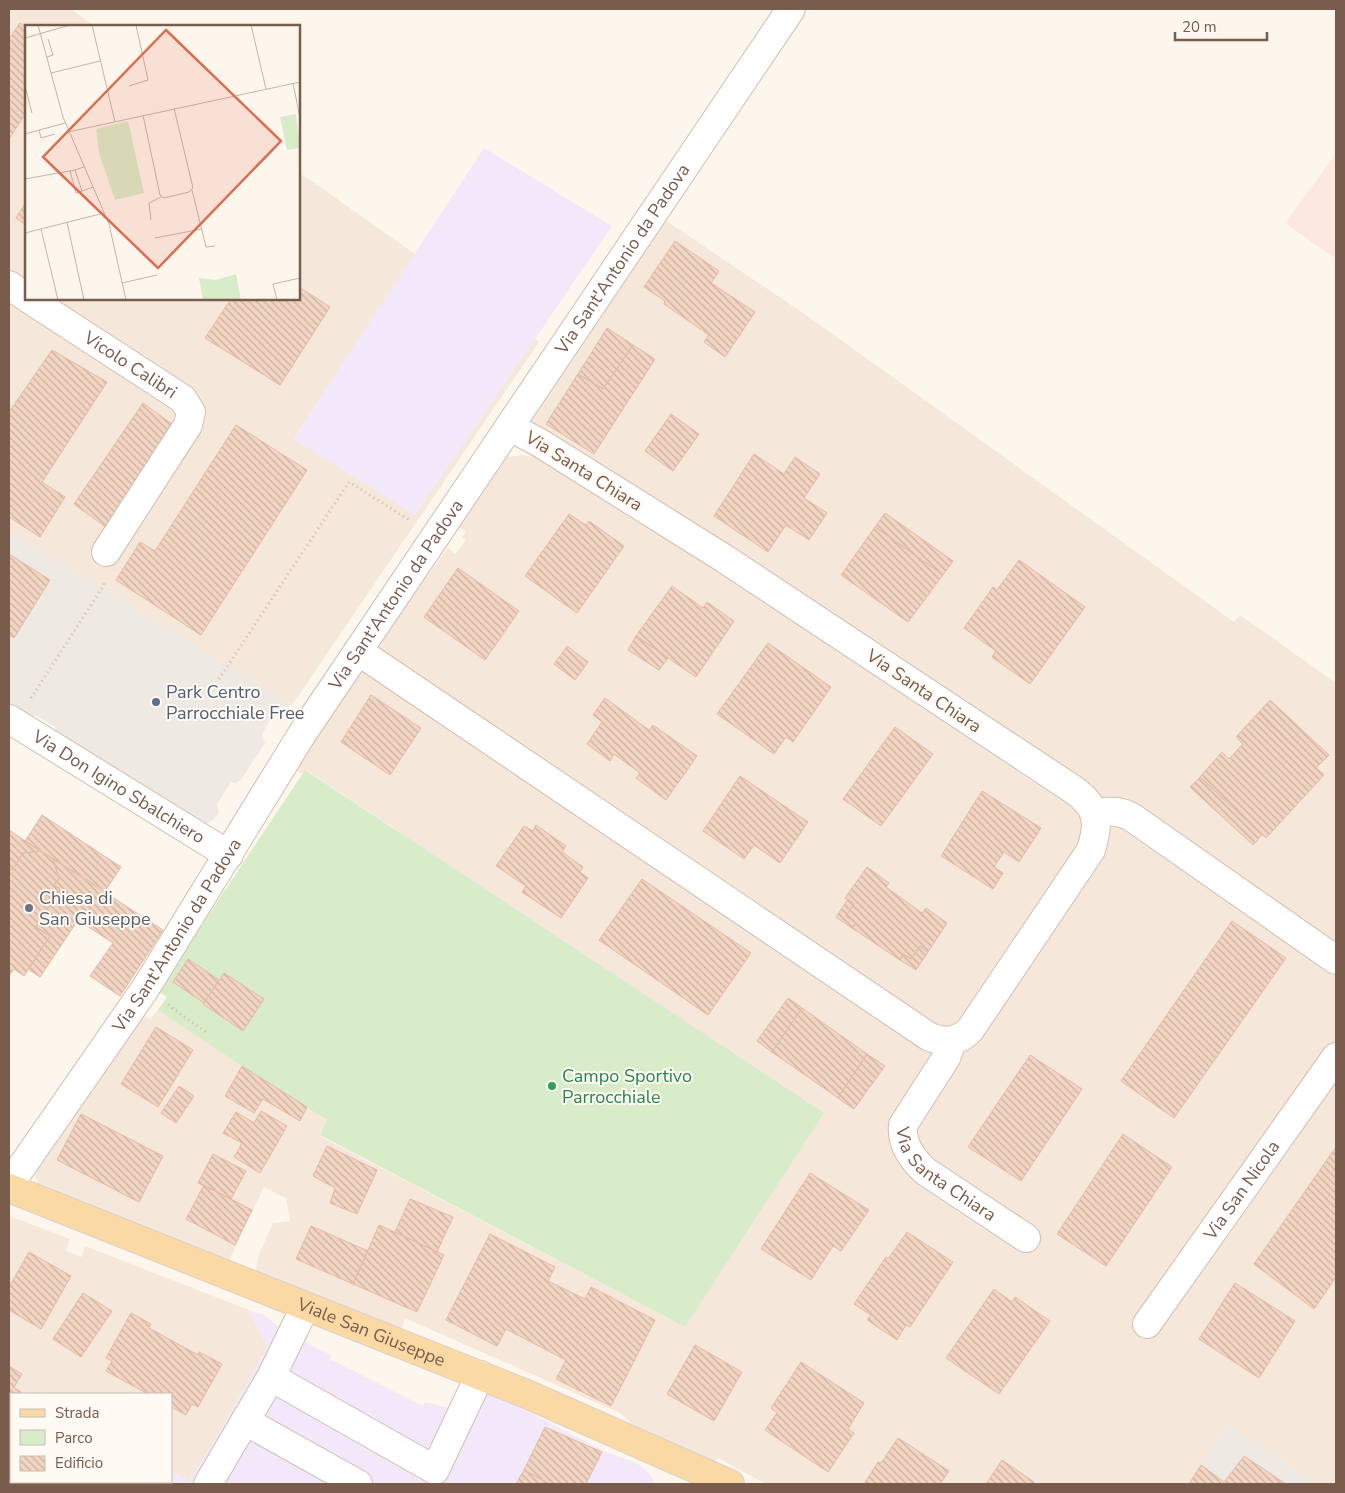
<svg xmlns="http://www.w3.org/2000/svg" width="1345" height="1493" font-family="'Nunito Sans',sans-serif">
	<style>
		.residential { fill: #f5e8da }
		.commercial { fill: #fde8e0 }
		.industrial { fill: #efe9e4 }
		.education { fill: #f3e8fa }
		.park { fill: #d8ecc9 }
		.building { fill: url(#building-back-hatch); stroke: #e6bba3 }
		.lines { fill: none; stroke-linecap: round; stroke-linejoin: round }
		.minor-casing { stroke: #d1beb0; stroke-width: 30 }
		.major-casing { stroke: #dad1cd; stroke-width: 30 }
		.path { stroke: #d9b8a5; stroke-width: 3; stroke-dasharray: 1 4; stroke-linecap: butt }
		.minor { stroke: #fff; stroke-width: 28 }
		.major { stroke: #fbd9a5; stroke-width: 28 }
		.service-dot { fill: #5c6f8a; stroke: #fffaf3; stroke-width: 2 }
		.worship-dot { fill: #6b7280; stroke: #fffaf3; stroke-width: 2 }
		.leisure-dot { fill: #2e9e5b; stroke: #fffaf3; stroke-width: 2 }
		.labels { text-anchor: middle; stroke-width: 4; stroke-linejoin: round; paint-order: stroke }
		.street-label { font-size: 18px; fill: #7a5c4d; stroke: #fffaf3 }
		.service-label { font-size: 18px; fill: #4e5e75; stroke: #fffaf3; text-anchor: start }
		.worship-label { font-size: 18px; fill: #5b616d; stroke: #fffaf3; text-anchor: start }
		.leisure-label { font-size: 18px; fill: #27864d; stroke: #fffaf3; text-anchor: start }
		.inset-road { fill: none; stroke: #c5b3a7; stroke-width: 1 }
		.view { fill: #dc6d51; fill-opacity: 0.15; stroke: #dc6d51; stroke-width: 2.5 }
		.inset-edge { fill: none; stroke: #7a5c4d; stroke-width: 2.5 }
	</style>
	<defs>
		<pattern id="building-back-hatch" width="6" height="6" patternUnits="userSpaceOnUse" patternTransform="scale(1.25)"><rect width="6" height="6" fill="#f3d5c3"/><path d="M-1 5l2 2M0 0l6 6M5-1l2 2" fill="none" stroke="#cab0a1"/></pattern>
	</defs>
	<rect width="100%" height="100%" fill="#fdf6ec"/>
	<path class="residential" d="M 9,9 L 71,9 L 94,26 L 26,26 L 26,299 L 299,299 L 299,172 L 539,342 L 292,705 L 9,530 Z
		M 659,216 L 806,315 L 1234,622 L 1240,615 L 1336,683 L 1336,1484 L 1318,1484 L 1228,1425 L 1189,1484 L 766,1484 L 718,1458 L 714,1462 L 635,1427 L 622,1414 L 405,1318 L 401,1332 L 273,1280 L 257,1272 L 256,1270 L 258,1257 L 273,1223 L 290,1221 L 286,1198 L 264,1187 L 226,1266 L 39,1187 L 36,1179 L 36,1169 L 40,1159 L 45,1160 L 46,1155 L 138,1012 L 150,1019 L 158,1010 L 327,1120 L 320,1136 L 685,1327 L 397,830 L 306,770 L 302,774 L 288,765 L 351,670 L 359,675 L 373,653 L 382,645 L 385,633 L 448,548 L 455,554 L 466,540 L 462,537 L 466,532 L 449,520 L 502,458 L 522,455 L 531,457 L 543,440 L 523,426 Z
		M 9,1216 L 70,1239 L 66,1251 L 82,1257 L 85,1246 L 249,1310 L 267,1347 L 228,1418 L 189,1482 L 171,1471 L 171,1394 L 48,1394 L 42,1391 L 40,1394 L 11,1394 L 11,1437 L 9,1440 Z"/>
	<path class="commercial" d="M 1336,154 L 1336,259 L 1285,223 Z"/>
	<path class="industrial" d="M 9,530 L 292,705 L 277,708 L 262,734 L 265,743 L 241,780 L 235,783 L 231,782 L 217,804 L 219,813 L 213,820 L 203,826 L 53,735 L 56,727 L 35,715 L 29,723 L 9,708 Z
		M 1228,1425 L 1318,1484 L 1189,1484 Z"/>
	<path class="education" d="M 484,148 L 612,226 L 415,515 L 293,439 Z
		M 249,1310 L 264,1315 L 296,1341 L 301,1340 L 331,1355 L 330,1359 L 423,1406 L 425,1402 L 473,1414 L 486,1390 L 602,1450 L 638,1464 L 649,1473 L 655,1484 L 9,1484 L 9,1440 L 11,1437 L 11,1482 L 171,1482 L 171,1471 L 189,1482 L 228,1418 L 267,1347 Z"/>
	<path class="park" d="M 305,770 L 824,1113 L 685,1327 L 320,1135 L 327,1120 L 242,1066 L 158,1010 L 167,997 L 158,991 Z"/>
	<path class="building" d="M 20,23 L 26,27 L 26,113 L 9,139 L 9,39 Z
		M 26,202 L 26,225 L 16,218 Z
		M 675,241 L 719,271 L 711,283 L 755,312 L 725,357 L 704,342 L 709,335 L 664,304 L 665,301 L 644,287 Z
		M 299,287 L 330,307 L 280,385 L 205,338 L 231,299 L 299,299 Z
		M 607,328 L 633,345 L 603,389 L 578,374 Z
		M 633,345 L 655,359 L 594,454 L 546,424 L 578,374 L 603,389 Z
		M 52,350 L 107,382 L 42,482 L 65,497 L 40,537 L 9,517 L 9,412 Z
		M 143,403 L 176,427 L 107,528 L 74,504 Z
		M 671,414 L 699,434 L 673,471 L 645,451 Z
		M 236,425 L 307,470 L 201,635 L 116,580 L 140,542 L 155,551 Z
		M 754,454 L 784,474 L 795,457 L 820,474 L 804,498 L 827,513 L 809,540 L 786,525 L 768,552 L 714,516 Z
		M 885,513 L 953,561 L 943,575 L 875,527 Z
		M 569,514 L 586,525 L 589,521 L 624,546 L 577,613 L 525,576 Z
		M 875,527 L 943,575 L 908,622 L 841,575 Z
		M 9,554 L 50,580 L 14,638 L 9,635 Z
		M 1019,560 L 1085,607 L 1030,684 L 992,657 L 996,651 L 964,628 L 993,587 L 997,590 Z
		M 458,568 L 519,611 L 485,660 L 424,617 Z
		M 672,586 L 703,608 L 707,602 L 734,621 L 696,677 L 636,636 Z
		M 636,636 L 668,658 L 659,670 L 628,650 Z
		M 768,643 L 831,687 L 793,742 L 786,737 L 774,754 L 717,714 Z
		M 567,646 L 588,662 L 575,680 L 554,664 Z
		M 371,695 L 421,728 L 390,775 L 341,742 Z
		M 605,698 L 649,730 L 653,725 L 697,756 L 666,800 L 636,778 L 640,773 L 614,754 L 610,761 L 587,744 L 602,722 L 593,715 Z
		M 1270,700 L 1329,755 L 1316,768 L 1258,713 Z
		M 1258,713 L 1324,775 L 1266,838 L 1200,777 L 1222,752 L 1229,759 L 1243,744 L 1236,737 Z
		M 895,727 L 933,754 L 881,826 L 843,799 Z
		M 740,776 L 808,822 L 780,863 L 754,845 L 744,859 L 703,831 Z
		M 1200,777 L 1262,835 L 1253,845 L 1190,787 Z
		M 982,791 L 1041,828 L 1019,862 L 1004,852 L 994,867 L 1003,873 L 993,889 L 941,856 Z
		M 42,815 L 121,867 L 105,891 L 25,841 Z
		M 536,825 L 566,846 L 562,852 L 583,867 L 580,872 L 588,878 L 561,918 L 522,892 L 526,886 L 496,866 L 524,826 L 533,831 Z
		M 9,830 L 40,851 L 23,853 L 12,870 L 9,868 Z
		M 40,851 L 53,859 L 59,878 L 54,885 L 60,889 L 36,927 L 50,936 L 24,976 L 14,969 L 9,976 L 9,868 L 12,870 L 23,853 Z
		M 53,859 L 163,930 L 120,996 L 90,976 L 113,943 L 78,920 L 40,977 L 28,969 L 50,936 L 36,927 L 60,889 L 54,885 L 59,878 Z
		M 867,867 L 889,883 L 886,887 L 922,913 L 926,908 L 947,923 L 928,952 L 920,946 L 911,959 L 903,954 L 900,960 L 852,928 L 856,923 L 846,916 L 854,904 L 845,898 Z
		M 642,879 L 751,953 L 708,1015 L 599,940 Z
		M 848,899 L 854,904 L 846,916 L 856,923 L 852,928 L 836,917 Z
		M 1232,921 L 1286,958 L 1174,1118 L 1121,1081 Z
		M 920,946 L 928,952 L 916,970 L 900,960 L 903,954 L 911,959 Z
		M 188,959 L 219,980 L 204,1003 L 173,982 Z
		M 224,973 L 264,999 L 243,1031 L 203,1004 Z
		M 788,998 L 802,1008 L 772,1052 L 757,1041 Z
		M 802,1008 L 867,1054 L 838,1098 L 772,1052 Z
		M 156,1027 L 193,1050 L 158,1107 L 121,1084 Z
		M 867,1054 L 885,1066 L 854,1109 L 838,1098 Z
		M 1030,1055 L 1082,1089 L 1021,1181 L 968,1147 Z
		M 242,1066 L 307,1107 L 300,1121 L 263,1099 L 254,1113 L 225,1096 Z
		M 179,1086 L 194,1096 L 176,1123 L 161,1113 Z
		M 261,1111 L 287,1126 L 260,1173 L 234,1157 L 242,1143 L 223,1133 L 236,1112 L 254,1123 Z
		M 81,1114 L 163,1156 L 139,1202 L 57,1160 Z
		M 1123,1134 L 1172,1167 L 1106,1266 L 1057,1234 Z
		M 327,1146 L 377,1170 L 357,1214 L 330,1203 L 335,1188 L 313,1176 Z
		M 1336,1147 L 1336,1277 L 1314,1309 L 1254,1264 Z
		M 213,1154 L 246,1171 L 231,1199 L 198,1183 Z
		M 810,1173 L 869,1210 L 841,1251 L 833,1246 L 811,1280 L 761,1249 Z
		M 204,1185 L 252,1210 L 235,1245 L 186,1219 Z
		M 410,1199 L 453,1217 L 437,1252 L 395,1232 Z
		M 379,1225 L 444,1255 L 417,1312 L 353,1284 Z
		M 311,1226 L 368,1251 L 353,1284 L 296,1259 Z
		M 907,1232 L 953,1262 L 910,1327 L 906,1325 L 897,1340 L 867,1320 L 871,1315 L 854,1304 L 886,1257 L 888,1259 Z
		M 490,1234 L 555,1267 L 548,1281 L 585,1299 L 591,1287 L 655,1320 L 611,1406 L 556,1379 L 566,1360 L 506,1329 L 497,1346 L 446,1320 Z
		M 29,1252 L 71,1276 L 41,1329 L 9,1310 L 9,1287 Z
		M 1235,1283 L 1295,1321 L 1259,1378 L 1199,1339 Z
		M 994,1289 L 1012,1302 L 1015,1297 L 1050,1321 L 999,1394 L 946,1358 Z
		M 83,1293 L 112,1311 L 81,1357 L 53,1339 Z
		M 131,1313 L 151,1324 L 149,1328 L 198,1355 L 199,1352 L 222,1364 L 198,1407 L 192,1404 L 186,1415 L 171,1407 L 171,1394 L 148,1394 L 106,1371 L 112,1361 L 106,1358 Z
		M 695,1345 L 742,1372 L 714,1421 L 667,1394 Z
		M 801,1362 L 864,1403 L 848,1429 L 854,1433 L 828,1472 L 765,1430 L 777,1413 L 771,1408 Z
		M 9,1366 L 22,1374 L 14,1387 L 21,1392 L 20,1394 L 11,1394 L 11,1409 L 9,1414 Z
		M 545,1427 L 602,1452 L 586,1484 L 550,1484 L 524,1470 Z
		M 898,1438 L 949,1471 L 940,1484 L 864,1484 L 878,1462 L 881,1463 Z
		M 1244,1456 L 1286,1484 L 1189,1484 L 1201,1465 L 1224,1482 Z
		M 1002,1460 L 1034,1482 L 1032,1484 L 986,1484 Z
		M 524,1470 L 550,1484 L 516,1484 Z"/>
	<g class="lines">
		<defs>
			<g id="minor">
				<path d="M 9,285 L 26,297"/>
				<path id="s1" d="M 29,299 L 183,399 L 191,412 L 188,425 L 106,552"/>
				<path d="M 358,651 L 928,1036 C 943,1043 957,1043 970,1030 L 1091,850 C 1100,821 1098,808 1074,790 L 725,559 L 540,443 L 510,427"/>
				<path id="s2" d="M 9,719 L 229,855"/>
				<path d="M 1095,813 C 1110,811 1120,810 1133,818 L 1336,960"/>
				<path id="s3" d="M 948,1041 L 949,1050 L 946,1058 L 903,1125 C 901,1143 912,1159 925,1171 L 1026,1238"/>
				<path id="s4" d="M 9,1185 L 145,989 L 302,734 L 358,651 L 791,9"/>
				<path d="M 305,1307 L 271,1377 L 435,1470 L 480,1375"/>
				<path id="s5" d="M 1147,1324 L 1336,1057"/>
				<path d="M 245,1421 L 358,1484"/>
				<path d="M 208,1484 L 271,1377"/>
			</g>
			<g id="major">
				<path id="s6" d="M 9,1188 L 529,1395 L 730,1484"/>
			</g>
		</defs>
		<use href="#minor" class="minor-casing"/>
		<use href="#major" class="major-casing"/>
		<path class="path" d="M 219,679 L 349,482 L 411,521
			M 31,698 L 104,585 L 104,580
			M 168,1005 L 206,1032"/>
		<use href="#minor" class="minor"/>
		<use href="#major" class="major"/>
	</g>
	<circle class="service-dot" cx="156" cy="702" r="5"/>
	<circle class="worship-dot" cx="29" cy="908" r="5"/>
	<circle class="leisure-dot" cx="552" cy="1086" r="5"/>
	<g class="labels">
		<g class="street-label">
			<text dy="6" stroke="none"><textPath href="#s4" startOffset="1111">Via Sant'Antonio da Padova</textPath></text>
			<text dy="6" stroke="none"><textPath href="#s1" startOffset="121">Vicolo Calibri</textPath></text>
			<text transform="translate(584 471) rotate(32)" y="6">Via Santa Chiara</text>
			<text dy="6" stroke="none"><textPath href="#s4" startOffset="706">Via Sant'Antonio da Padova</textPath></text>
			<text transform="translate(924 691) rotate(34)" y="6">Via Santa Chiara</text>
			<text dy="6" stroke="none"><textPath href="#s2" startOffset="129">Via Don Igino Sbalchiero</textPath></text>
			<text dy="6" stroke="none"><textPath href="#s4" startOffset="301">Via Sant'Antonio da Padova</textPath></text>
			<text dy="6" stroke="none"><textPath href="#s3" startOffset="166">Via Santa Chiara</textPath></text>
			<text dy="6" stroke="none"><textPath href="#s5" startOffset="164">Via San Nicola</textPath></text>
			<text dy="6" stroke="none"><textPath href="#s6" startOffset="390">Viale San Giuseppe</textPath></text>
		</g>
		<g class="service-label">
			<text x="166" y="698">Park Centro<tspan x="166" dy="21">Parrocchiale Free</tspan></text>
		</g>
		<g class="worship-label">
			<text x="39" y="904">Chiesa di<tspan x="39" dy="21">San Giuseppe</tspan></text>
		</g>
		<g class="leisure-label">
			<text x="562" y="1082">Campo Sportivo<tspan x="562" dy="21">Parrocchiale</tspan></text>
		</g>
	</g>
	<g transform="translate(25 25)">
		<rect width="275" height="275" fill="#fdf6ec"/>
		<path d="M 271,89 L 275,123 L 262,125 L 255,92 ZM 211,249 L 216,275 L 178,275 L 174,253 L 191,255 Z" fill="#d8ecc9"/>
		<path d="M 103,96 L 119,168 L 90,175 L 74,128 L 71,104 Z" fill="#d8ecc9"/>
		<path class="inset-road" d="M 13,0 L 38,92 L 84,199 L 101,275M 67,0 L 90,97M 226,0 L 241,64M 0,13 L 45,0M 22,32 L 28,30 L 23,14M 26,48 L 75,36M 268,58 L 275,93M 0,61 L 7,88M 104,61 L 123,55 L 111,0M 118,90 L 135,170 L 139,173 L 164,167 L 168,163 L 149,83M 14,105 L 16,113 L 30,109M 43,107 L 275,57M 0,109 L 40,98M 59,142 L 50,145 L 57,166 L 68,162M 45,146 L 51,168 L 57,166M 0,154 L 50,145M 167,165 L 181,222 L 190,221M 126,195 L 124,178 L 136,172M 42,197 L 59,275M 16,204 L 33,275M 0,208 L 79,188M 130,213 L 177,204M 97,258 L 132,250M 252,275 L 248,259 L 275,253"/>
		<path class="view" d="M 141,5 L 256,116 L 133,243 L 18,132 Z"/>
		<rect width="275" height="275" class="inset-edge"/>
	</g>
	<rect width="1345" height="1493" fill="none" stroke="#7a5c4d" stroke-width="20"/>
	<rect x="10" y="1393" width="162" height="90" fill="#fffaf3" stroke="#cabbb1"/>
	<rect x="20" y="1409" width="25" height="8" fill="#fbd9a5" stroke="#cabbb1"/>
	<text x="55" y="1418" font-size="15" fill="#7a5c4d">Strada</text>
	<rect x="20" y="1430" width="25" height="15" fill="#d8ecc9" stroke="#cabbb1"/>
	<text x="55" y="1443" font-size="15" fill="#7a5c4d">Parco</text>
	<rect x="20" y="1456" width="25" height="15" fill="url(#building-back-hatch)" stroke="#cabbb1"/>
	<text x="55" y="1468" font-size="15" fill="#7a5c4d">Edificio</text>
	<path d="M1175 32v8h92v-8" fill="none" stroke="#7a5c4d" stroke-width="2.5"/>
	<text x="1182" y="32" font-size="15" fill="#7a5c4d" stroke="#fffaf3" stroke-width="4" paint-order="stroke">20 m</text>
</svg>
